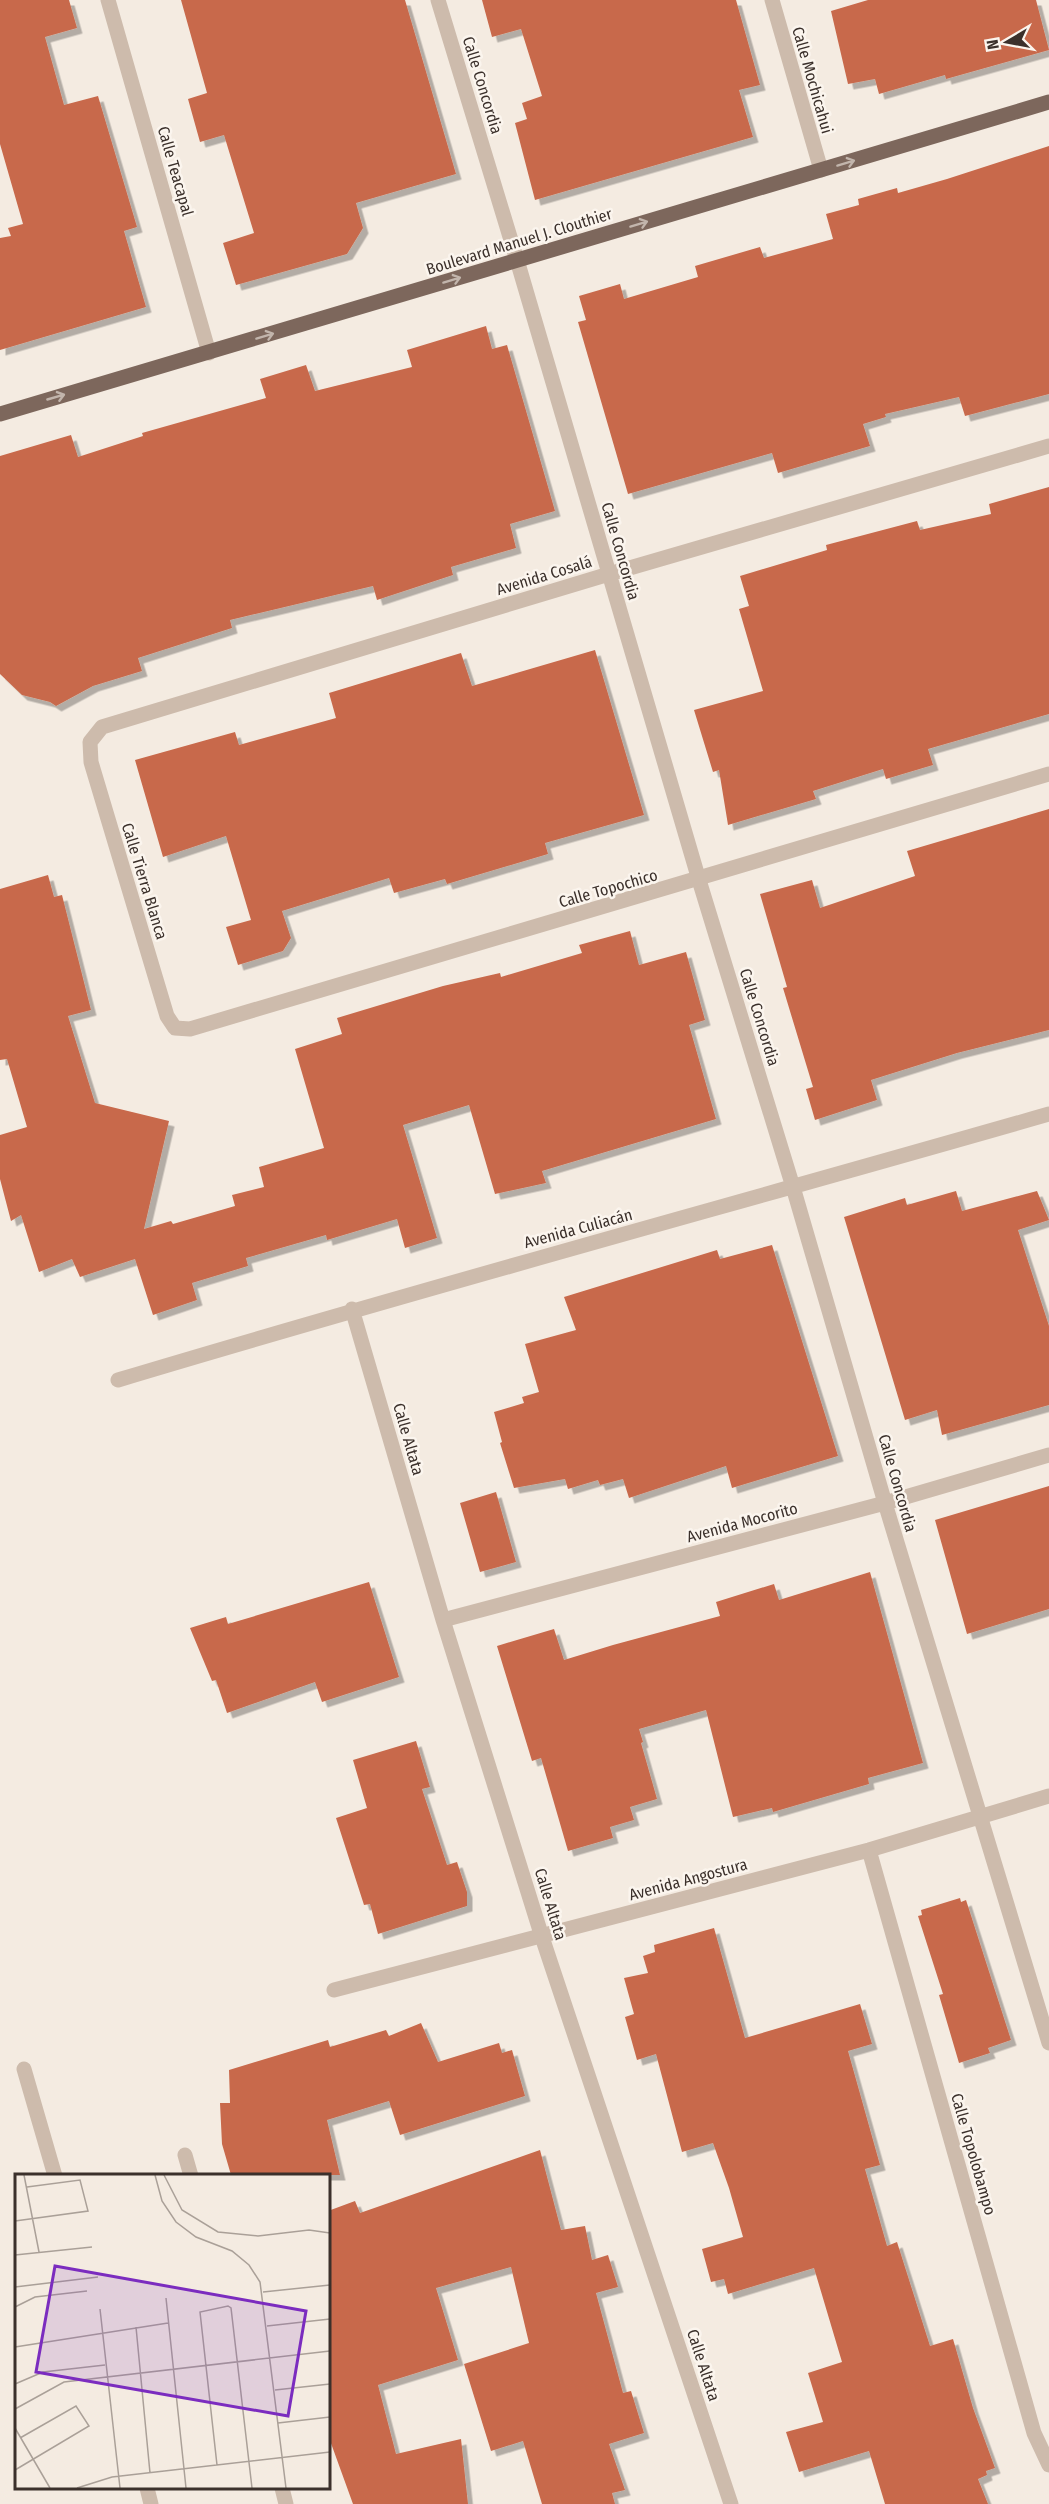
<svg xmlns="http://www.w3.org/2000/svg" width="1049" height="2504" font-family="'Fira Sans Condensed',sans-serif">
	<style>
		.building { fill: #c8694b; filter: url(#shadow) }
		.lines { fill: none; stroke-linecap: round; stroke-linejoin: round }
		.street { stroke: #cdbbac; stroke-width: 15 }
		.primary { stroke: #7d675c; stroke-width: 15 }
		.oneway { stroke: #c2b5ac }
		.labels { text-anchor: middle; stroke-width: 5; stroke-linejoin: round; paint-order: stroke }
		.street-label { font-size: 16px; fill: #3b302b; stroke: #fbf5ee }
		.inset-road { fill: none; stroke: #aaa098; stroke-width: 1.5 }
		.view { fill: #7b2cbf; fill-opacity: 0.15; stroke: #7b2cbf; stroke-width: 3 }
		.inset-edge { fill: none; stroke: #3b302b; stroke-width: 3 }
	</style>
	<defs>
		<filter id="shadow"><feDropShadow dx="5.5" dy="5.5" stdDeviation="0" flood-color="#0004"/></filter>
	</defs>
	<rect width="100%" height="100%" fill="#f4ebe1"/>
	<path class="building" d="M 0,0 L 69,0 L 77,28 L 45,37 L 64,105 L 98,96 L 137,227 L 124,231 L 146,307 L 0,350 L 0,238 L 11,236 L 8,228 L 23,224 L 0,144 Z
		M 181,0 L 405,0 L 456,174 L 356,203 L 363,228 L 347,254 L 236,285 L 223,243 L 254,233 L 224,135 L 200,142 L 188,99 L 207,93 Z
		M 482,0 L 736,0 L 760,85 L 739,90 L 753,137 L 535,200 L 515,123 L 527,119 L 522,103 L 542,96 L 521,29 L 492,37 Z
		M 868,0 L 1036,0 L 1049,50 L 946,79 L 945,75 L 879,94 L 875,79 L 848,84 L 831,11 Z
		M 1049,146 L 1049,394 L 965,416 L 959,397 L 885,414 L 886,417 L 863,424 L 870,446 L 778,473 L 772,453 L 628,494 L 578,322 L 586,320 L 579,296 L 620,284 L 624,299 L 698,277 L 695,266 L 760,247 L 764,258 L 833,239 L 826,214 L 859,205 L 858,199 L 897,188 L 898,193 L 947,179 Z
		M 486,326 L 492,349 L 507,345 L 555,511 L 510,524 L 516,548 L 451,567 L 453,575 L 377,600 L 373,586 L 230,620 L 232,628 L 138,658 L 142,671 L 93,686 L 56,706 L 50,702 L 22,695 L 0,674 L 0,456 L 71,435 L 78,457 L 143,436 L 142,433 L 266,398 L 260,379 L 306,365 L 315,391 L 412,367 L 407,350 Z
		M 1049,487 L 1049,714 L 928,749 L 933,765 L 886,779 L 883,769 L 813,791 L 816,799 L 728,825 L 719,770 L 713,772 L 694,710 L 763,691 L 739,609 L 749,606 L 740,576 L 827,550 L 826,545 L 917,521 L 920,530 L 991,514 L 989,504 Z
		M 595,650 L 644,815 L 545,843 L 548,854 L 447,884 L 445,879 L 394,893 L 389,878 L 282,911 L 291,938 L 283,951 L 238,965 L 226,927 L 251,920 L 226,836 L 163,857 L 135,760 L 235,732 L 239,745 L 336,718 L 329,693 L 461,653 L 472,686 Z
		M 1049,809 L 1049,1030 L 957,1053 L 871,1080 L 877,1100 L 815,1120 L 806,1089 L 813,1087 L 783,988 L 787,987 L 760,894 L 812,880 L 820,908 L 915,876 L 907,851 Z
		M 48,875 L 54,897 L 62,895 L 91,1010 L 68,1016 L 95,1103 L 169,1121 L 144,1229 L 171,1221 L 173,1224 L 235,1206 L 232,1195 L 264,1187 L 259,1167 L 324,1148 L 295,1049 L 342,1034 L 337,1018 L 443,986 L 500,973 L 501,977 L 582,953 L 579,945 L 630,931 L 639,965 L 686,952 L 705,1020 L 689,1025 L 716,1119 L 542,1171 L 546,1183 L 495,1194 L 469,1105 L 403,1125 L 437,1238 L 405,1248 L 397,1219 L 327,1240 L 326,1235 L 246,1258 L 248,1266 L 192,1283 L 197,1300 L 153,1315 L 135,1259 L 80,1277 L 72,1259 L 39,1272 L 21,1215 L 11,1221 L 0,1179 L 0,1135 L 27,1127 L 7,1059 L 0,1060 L 0,889 Z
		M 956,1191 L 962,1211 L 1037,1191 L 1049,1220 L 1018,1230 L 1049,1326 L 1049,1405 L 942,1435 L 937,1410 L 905,1420 L 844,1217 L 905,1198 L 907,1205 Z
		M 772,1245 L 838,1456 L 732,1488 L 726,1466 L 629,1498 L 623,1479 L 600,1485 L 598,1480 L 568,1489 L 565,1479 L 514,1488 L 500,1443 L 502,1442 L 494,1412 L 524,1403 L 522,1397 L 539,1392 L 525,1344 L 576,1330 L 564,1297 L 717,1250 L 720,1259 Z
		M 1049,1486 L 1049,1609 L 967,1634 L 935,1520 Z
		M 496,1492 L 516,1562 L 480,1572 L 460,1503 Z
		M 870,1572 L 923,1763 L 868,1778 L 869,1784 L 773,1812 L 772,1808 L 733,1817 L 706,1710 L 639,1729 L 643,1742 L 641,1743 L 657,1799 L 630,1807 L 634,1820 L 610,1827 L 613,1838 L 568,1851 L 541,1758 L 532,1761 L 497,1646 L 554,1629 L 564,1660 L 613,1645 L 720,1616 L 716,1602 L 774,1584 L 779,1600 Z
		M 369,1582 L 399,1677 L 322,1702 L 315,1682 L 227,1713 L 216,1680 L 212,1681 L 190,1628 L 226,1617 L 228,1624 Z
		M 416,1741 L 430,1787 L 422,1789 L 447,1865 L 457,1862 L 467,1892 L 467,1906 L 378,1934 L 370,1904 L 364,1905 L 336,1818 L 367,1808 L 353,1760 Z
		M 960,1898 L 961,1902 L 966,1900 L 1011,2040 L 988,2048 L 990,2053 L 959,2063 L 939,1995 L 943,1994 L 918,1916 L 922,1915 L 921,1910 Z
		M 714,1928 L 745,2038 L 860,2004 L 872,2044 L 848,2051 L 880,2165 L 865,2169 L 887,2246 L 897,2242 L 930,2346 L 953,2339 L 973,2408 L 995,2468 L 986,2471 L 987,2475 L 978,2479 L 988,2504 L 885,2504 L 869,2451 L 799,2472 L 786,2432 L 823,2422 L 808,2373 L 842,2362 L 814,2268 L 728,2294 L 724,2279 L 711,2282 L 702,2249 L 743,2237 L 729,2188 L 713,2143 L 682,2152 L 656,2054 L 637,2060 L 625,2017 L 634,2014 L 624,1978 L 648,1973 L 643,1956 L 655,1952 L 654,1945 Z
		M 421,2023 L 438,2062 L 499,2043 L 502,2053 L 512,2050 L 525,2096 L 400,2135 L 389,2101 L 327,2120 L 340,2175 L 231,2175 L 222,2144 L 220,2103 L 230,2103 L 229,2070 L 328,2040 L 330,2047 L 386,2030 L 389,2036 Z
		M 540,2150 L 561,2230 L 585,2226 L 592,2260 L 608,2255 L 618,2287 L 596,2293 L 623,2393 L 631,2391 L 644,2433 L 609,2444 L 625,2490 L 612,2493 L 615,2504 L 542,2504 L 523,2441 L 491,2451 L 464,2364 L 529,2343 L 511,2267 L 436,2288 L 458,2360 L 378,2385 L 396,2454 L 461,2439 L 468,2504 L 353,2504 L 328,2435 L 328,2211 L 355,2201 L 360,2213 Z"/>
	<g class="lines">
		<path class="street" d="M 108,0 L 209,353
			M 438,0 L 517,260 L 699,880 L 793,1187 L 885,1503 L 1049,2043
			M 772,0 L 821,170
			M 1049,446 L 609,574 L 102,727 L 90,742 L 91,762 L 167,1016 L 175,1028 L 190,1029 L 1049,774
			M 352,1309 L 443,1620 L 542,1937 L 731,2504
			M 118,1380 C 427,1287 739,1203 1049,1114
			M 443,1620 L 885,1503 L 1049,1455
			M 869,1850 L 1034,2433 L 1049,2465
			M 334,1990 L 869,1850 L 1049,1796
			M 24,2069 L 55,2176
			M 185,2155 L 191,2176
			M 147,2488 L 151,2504
			M 282,2488 L 286,2504"/>
		<path class="primary" d="M 0,414 L 1049,102"/>
	</g>
	<defs><path id="oneway-shaft" d="M-6 0H5M1.5-3L5.5 0L1.5 3" fill="none" stroke-width="1.6" stroke-linecap="round" stroke-linejoin="round" transform="scale(1.5)"/></defs>
	<g class="oneway">
		<use href="#oneway-shaft" transform="translate(846 163) rotate(-17)"/>
		<use href="#oneway-shaft" transform="translate(639 224) rotate(-17)"/>
		<use href="#oneway-shaft" transform="translate(452 280) rotate(-17)"/>
		<use href="#oneway-shaft" transform="translate(265 336) rotate(-17)"/>
		<use href="#oneway-shaft" transform="translate(56 397) rotate(-16)"/>
	</g>
	<g class="labels">
		<g class="street-label">
			<text transform="translate(813 80) rotate(74)" y="6">Calle Mochicahui</text>
			<text transform="translate(483 85) rotate(73)" y="6">Calle Concordia</text>
			<text transform="translate(176 171) rotate(74)" y="6">Calle Teacapal</text>
			<text transform="translate(519 241) rotate(-17)" y="6">Boulevard Manuel J. Clouthier</text>
			<text transform="translate(621 551) rotate(74)" y="6">Calle Concordia</text>
			<text transform="translate(544 575) rotate(-17)" y="6">Avenida Cosalá</text>
			<text transform="translate(145 881) rotate(73)" y="6">Calle Tierra Blanca</text>
			<text transform="translate(608 888) rotate(-16)" y="6">Calle Topochico</text>
			<text transform="translate(760 1017) rotate(73)" y="6">Calle Concordia</text>
			<text transform="translate(578 1228) rotate(-15)" y="6">Avenida Culiacán</text>
			<text transform="translate(409 1439) rotate(74)" y="6">Calle Altata</text>
			<text transform="translate(898 1483) rotate(74)" y="6">Calle Concordia</text>
			<text transform="translate(742 1522) rotate(-15)" y="6">Avenida Mocorito</text>
			<text transform="translate(688 1879) rotate(-15)" y="6">Avenida Angostura</text>
			<text transform="translate(551 1904) rotate(73)" y="6">Calle Altata</text>
			<text transform="translate(974 2154) rotate(74)" y="6">Calle Topolobampo</text>
			<text transform="translate(704 2365) rotate(72)" y="6">Calle Altata</text>
		</g>
	</g>
	<g transform="translate(15 2174)">
		<rect width="315" height="315" fill="#f4ebe1"/>
		<path class="inset-road" d="M 9,1 L 24,78M 140,1 L 147,27 L 161,48 L 181,63 L 217,77 L 234,91 L 245,108 L 271,314M 149,1 L 167,36 L 203,58 L 243,62 L 294,56 L 315,59M 0,47 L 73,37 L 65,6 L 12,13M 0,81 L 77,73M 0,113 L 83,103M 248,118 L 315,111M 151,124 L 171,314M 0,133 L 20,123 L 72,117M 85,135 L 105,314M 252,152 L 315,145M 121,153 L 135,299M 0,173 L 153,149M 0,210 L 28,198 L 90,191M 260,216 L 315,210M 0,235 L 49,208 L 315,177M 263,249 L 315,243M 0,254 L 35,314M 202,291 L 185,138 L 213,132 L 216,134 L 237,314M 0,296 L 74,252 L 61,232 L 5,264M 62,314 L 97,303 L 315,278"/>
		<path class="view" d="M 40,92 L 291,137 L 273,242 L 21,198 Z"/>
		<rect width="315" height="315" class="inset-edge"/>
	</g>
	<g transform="translate(1007 42) rotate(260)" stroke="#fbf5ee" stroke-width="4.5" paint-order="stroke">
	<path d="M0-4.5L10 22L0 15L-10 22Z" fill="#3b302b"/>
	<text y="-9" font-size="16" font-weight="bold" text-anchor="middle" fill="#3b302b">N</text>
	</g>
</svg>
